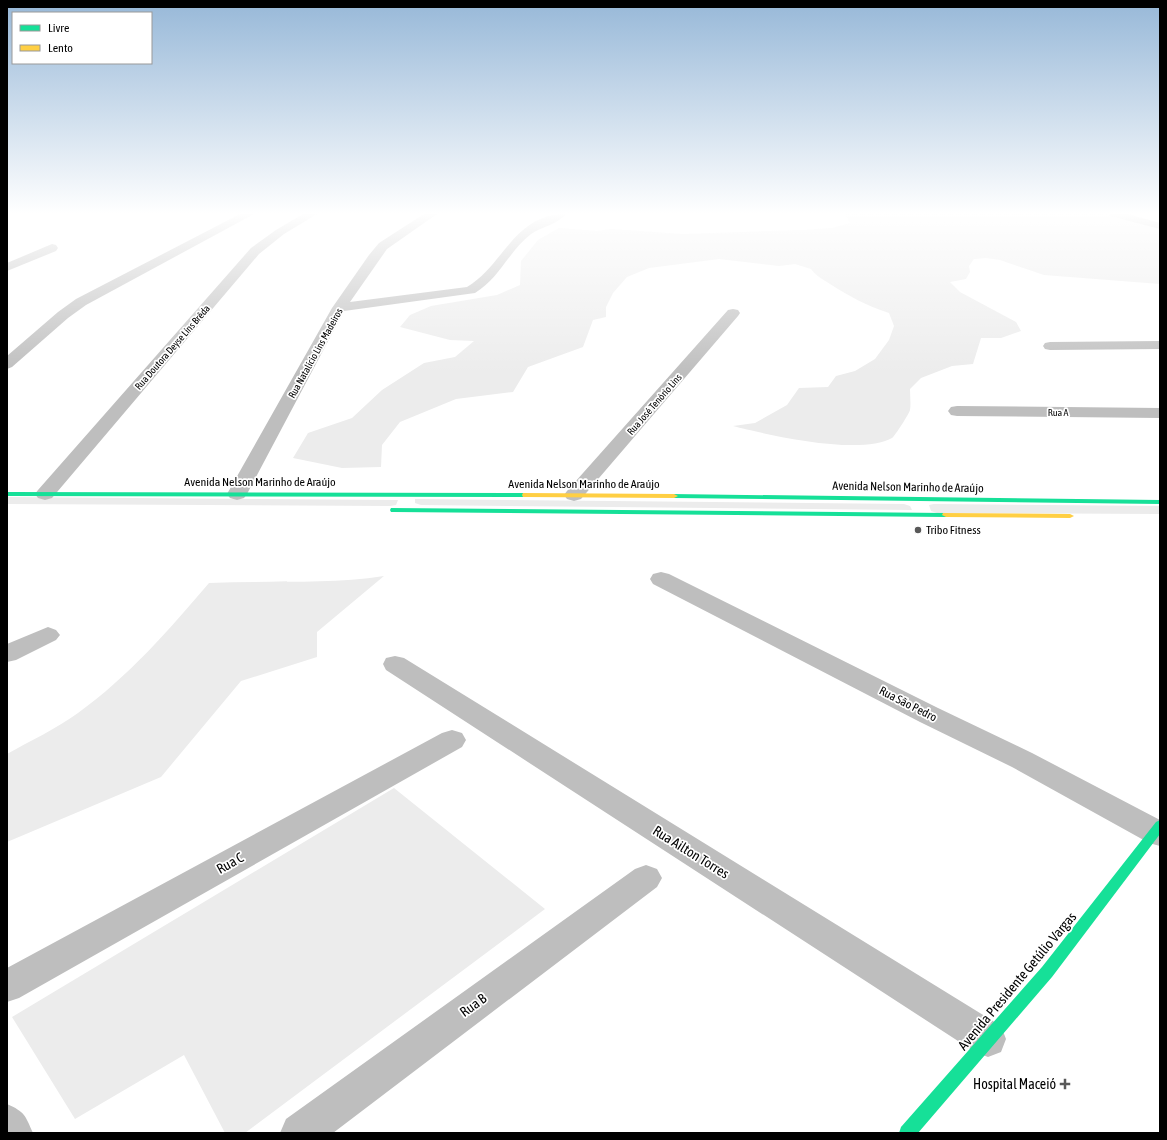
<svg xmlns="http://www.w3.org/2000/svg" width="1167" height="1140" font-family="'Asap Condensed',sans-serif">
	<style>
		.green { fill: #ececec }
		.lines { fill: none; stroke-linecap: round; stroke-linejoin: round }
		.street { fill: #bebebe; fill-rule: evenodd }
		.fast { fill: #16e098; fill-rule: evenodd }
		.slow { fill: #ffcf43; fill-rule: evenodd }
		.poi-dot { fill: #595959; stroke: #fff; stroke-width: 1.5 }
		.labels { text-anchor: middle; stroke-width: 3.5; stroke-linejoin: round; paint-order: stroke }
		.far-street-label { font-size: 10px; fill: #000; stroke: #fff }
		.street-label { font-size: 12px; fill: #000; stroke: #fff }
		.poi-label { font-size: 12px; fill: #000; stroke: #fff; text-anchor: start }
		.near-street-label { font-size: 14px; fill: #000; stroke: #fff }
		.near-poi-label { font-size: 14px; fill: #000; stroke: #fff; text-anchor: end }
	</style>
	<rect width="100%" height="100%" fill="#fff"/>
	<path class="green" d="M 845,214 L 1107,214 L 1160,228 L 1160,284 L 1044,275 L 1000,260 L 986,258 L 974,259 L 969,266 L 970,272 L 966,279 L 950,282 L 960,292 L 1016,322 L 1021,331 L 1001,338 L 981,338 L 973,364 L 952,366 L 921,378 L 910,389 C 910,396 911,404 910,410 C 909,414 895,436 892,438 C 860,456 768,435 733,426 L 755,423 L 787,405 L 799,388 L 828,387 L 836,376 L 855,371 L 875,359 L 889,340 L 894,326 L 889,313 C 865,305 851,297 830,284 C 823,279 817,277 811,269 L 795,264 L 779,266 L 719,259 L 649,268 L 627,277 L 613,293 L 606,307 L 606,317 L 593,320 L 583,347 L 528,367 L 513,392 L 456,399 L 400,422 L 382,445 L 381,467 L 342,468 L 293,458 L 308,433 L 352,418 L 382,390 L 424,363 L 455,357 L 474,341 L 450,340 L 400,327 L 410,315 L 431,306 L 497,295 L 520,285 L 521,261 L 538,240 L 559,228 L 597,231 L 611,229 L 683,234 L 803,230 L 832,228 L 850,223 Z
		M 7,497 L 398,500 L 396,505 L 390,506 L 7,504 Z
		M 415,499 L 904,504 L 910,506 L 912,510 L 421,505 L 415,503 Z
		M 934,504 L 1160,506 L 1160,514 L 937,513 L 931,511 L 929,505 Z
		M 384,576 L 317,632 L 317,657 L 241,681 L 161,777 L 7,842 L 7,754 C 30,741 56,729 78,713 C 128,677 169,630 209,583 C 268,580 327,585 384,576 Z
		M 394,788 L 545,909 L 245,1133 L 225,1133 L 184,1055 L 75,1119 L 12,1017 Z"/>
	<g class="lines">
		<path class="street" d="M 240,214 L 254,214 L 86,305 L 68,318 L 12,367 L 7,369 L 7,356 L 58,312 L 76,299 Z
			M 303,214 L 317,214 L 284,234 L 259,254 L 52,498 L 45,500 L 38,498 L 35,494 L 38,490 L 251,248 L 276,230 Z
			M 424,214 L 437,214 L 387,249 L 350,302 L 467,287 C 504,265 514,214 566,214 C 558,224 541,227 531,234 C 509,251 499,279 475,293 L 344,311 L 247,494 L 244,498 L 237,500 L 230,498 L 227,494 L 332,308 L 369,255 L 379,243 Z
			M 1109,214 L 1128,214 L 1160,223 L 1160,229 L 1110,216 Z
			M 52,244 L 56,245 L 58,248 L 56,251 L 7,271 L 7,263 Z
			M 733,309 L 738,310 L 740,313 L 738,316 L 581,499 L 574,501 L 567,499 L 564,495 L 567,491 L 728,310 Z
			M 1160,341 L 1160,349 L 1050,350 L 1045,349 L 1043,346 L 1045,343 L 1050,342 Z
			M 957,406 L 1160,408 L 1160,418 L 957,416 L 951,415 L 948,411 L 951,407 Z
			M 661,572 L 669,574 L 938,708 L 1032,753 L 1160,820 L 1160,846 L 1149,843 L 1012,767 L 920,722 L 653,584 L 650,579 L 653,574 Z
			M 48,627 L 56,630 L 60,635 L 56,640 L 16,660 L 7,662 L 7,644 Z
			M 395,656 L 404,658 L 1001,1026 L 1006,1039 L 1001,1052 L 988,1057 L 975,1052 L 386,670 L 383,664 L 386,658 Z
			M 452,730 L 462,733 L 466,740 L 462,747 L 19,998 L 7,1002 L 7,968 L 442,733 Z
			M 646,865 L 657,869 L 662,878 L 657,887 L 333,1133 L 280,1133 L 286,1119 L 635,869 Z
			M 7,1104 C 25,1112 25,1115 33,1133 L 7,1133 Z"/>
		<path class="fast" d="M 7,492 L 526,493 L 530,495 L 526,497 L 7,496 Z
			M 671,494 L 1160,500 L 1160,504 L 674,498 L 671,498 L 670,496 Z
			M 391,508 L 946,513 L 950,515 L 946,517 L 394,512 L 391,512 L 390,510 Z
			M 1160,820 L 1160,834 L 1052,977 L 918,1133 L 899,1133 L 901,1127 L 1042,967 L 1156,822 Z"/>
		<path class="slow" d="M 523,493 L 674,494 L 678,496 L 674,498 L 526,497 L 523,497 L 522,495 Z
			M 943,513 L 1070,514 L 1074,516 L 1070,518 L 946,517 L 942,515 Z"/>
	</g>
	<linearGradient id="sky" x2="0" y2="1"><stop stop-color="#97b8d8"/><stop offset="0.57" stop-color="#fff"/><stop offset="1" stop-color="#fff" stop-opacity="0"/></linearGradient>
	<rect width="1167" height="374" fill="url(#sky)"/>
	<g class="poi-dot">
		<circle cx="918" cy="530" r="4"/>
		<path d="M1063 1078h4v4h4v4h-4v4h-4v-4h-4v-4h4z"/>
	</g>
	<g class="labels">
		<g class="far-street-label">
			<text transform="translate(172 347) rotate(-49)" y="4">Rua Doutora Deyse Lins Brêda</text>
			<text transform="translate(315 353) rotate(-61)" y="4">Rua Natalício Lins Madeiros</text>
			<text transform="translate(654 404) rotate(-49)" y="4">Rua José Tenório Lins</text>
			<text x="1058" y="416">Rua A</text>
		</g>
		<g class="street-label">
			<text x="260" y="486">Avenida Nelson Marinho de Araújo</text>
			<text x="584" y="488">Avenida Nelson Marinho de Araújo</text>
			<text transform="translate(908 487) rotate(1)" y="4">Avenida Nelson Marinho de Araújo</text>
			<text transform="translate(908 704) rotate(27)" y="4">Rua São Pedro</text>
		</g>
		<g class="poi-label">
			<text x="926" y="534">Tribo Fitness</text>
		</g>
		<g class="near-street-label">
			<text transform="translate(691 852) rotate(32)" y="5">Rua Ailton Torres</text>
			<text transform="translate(230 863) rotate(-29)" y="5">Rua C</text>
			<text transform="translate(1017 981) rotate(-50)" y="5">Avenida Presidente Getúlio Vargas</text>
			<text transform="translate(473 1005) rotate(-36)" y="5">Rua B</text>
		</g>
		<g class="near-poi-label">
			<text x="1056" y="1089">Hospital Maceió</text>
		</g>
	</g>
	<rect width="1167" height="1140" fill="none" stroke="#000000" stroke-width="16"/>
	<rect x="12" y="12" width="140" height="52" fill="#ffffff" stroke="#999999"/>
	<rect x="20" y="25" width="20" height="6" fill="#16e098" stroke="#999999"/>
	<text x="48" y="32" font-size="12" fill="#000000">Livre</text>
	<rect x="20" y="45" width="20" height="6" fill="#ffcf43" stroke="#999999"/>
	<text x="48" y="52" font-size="12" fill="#000000">Lento</text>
</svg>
